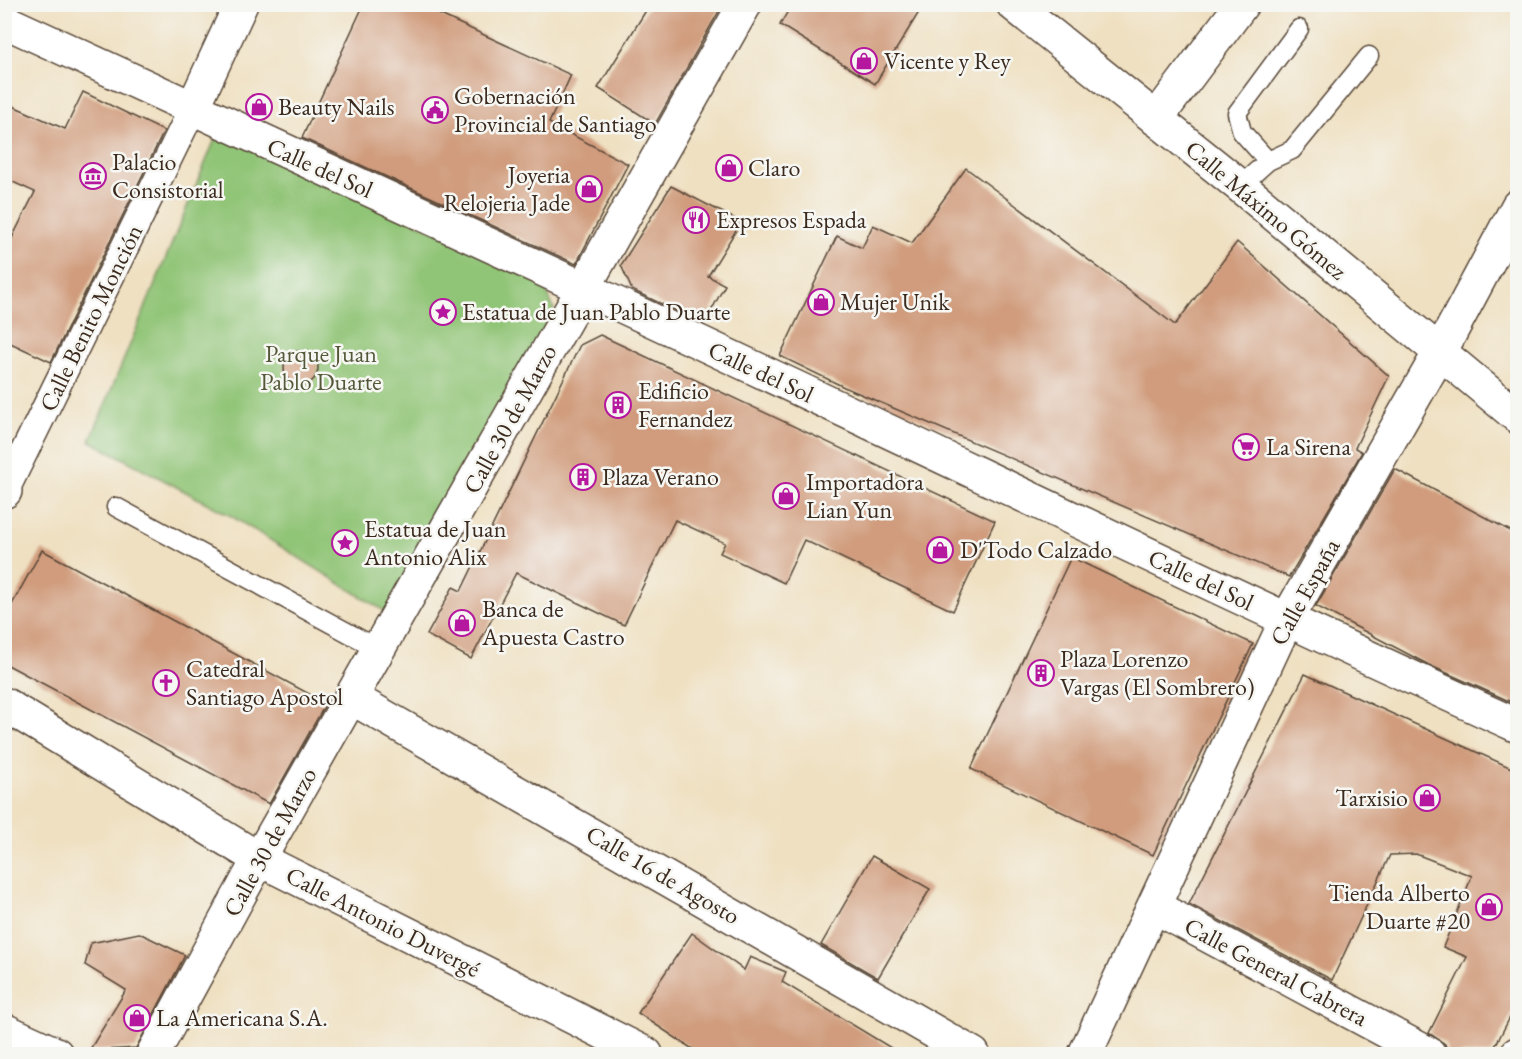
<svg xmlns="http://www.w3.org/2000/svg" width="1522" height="1059" font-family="'EB Garamond',serif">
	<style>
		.green { fill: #90c476; stroke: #66774a; stroke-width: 1.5 }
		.building { fill: #d09c7d }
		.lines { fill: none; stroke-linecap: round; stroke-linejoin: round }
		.service-casing { stroke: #564536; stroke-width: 21 }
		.pedestrian-casing { stroke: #564536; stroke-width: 30 }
		.minor-casing { stroke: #564536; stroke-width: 36 }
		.secondary-casing { stroke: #564536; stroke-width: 36 }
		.service { stroke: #fff; stroke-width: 18 }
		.pedestrian { stroke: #fff; stroke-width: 27 }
		.minor { stroke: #fff; stroke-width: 33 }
		.secondary { stroke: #fff; stroke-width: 33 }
		.labels { text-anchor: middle; stroke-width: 5; stroke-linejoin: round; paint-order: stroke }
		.poi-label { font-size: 24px; fill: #3b2a1e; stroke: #f6f6f2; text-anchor: start }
		.street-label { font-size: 24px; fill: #3b2a1e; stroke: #f6f6f2 }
		.park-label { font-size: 24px; fill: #545838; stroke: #f6f6f2 }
	</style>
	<rect width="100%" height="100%" fill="#f6f6f2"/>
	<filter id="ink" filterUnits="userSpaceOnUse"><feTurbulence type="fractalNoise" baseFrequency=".0167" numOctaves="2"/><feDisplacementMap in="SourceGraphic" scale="12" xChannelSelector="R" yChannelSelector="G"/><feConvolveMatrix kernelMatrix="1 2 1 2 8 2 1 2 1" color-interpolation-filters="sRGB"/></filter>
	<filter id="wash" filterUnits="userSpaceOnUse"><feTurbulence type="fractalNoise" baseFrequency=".008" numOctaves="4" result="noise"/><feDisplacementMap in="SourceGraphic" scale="24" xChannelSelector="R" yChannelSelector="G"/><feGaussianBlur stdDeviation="1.35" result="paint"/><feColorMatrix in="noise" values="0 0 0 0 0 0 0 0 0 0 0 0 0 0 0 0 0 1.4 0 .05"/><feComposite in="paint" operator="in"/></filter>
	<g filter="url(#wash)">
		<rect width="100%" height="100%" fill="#efe0c1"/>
		<path class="green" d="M 218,132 L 541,279 L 554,309 L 389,614 L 233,517 L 90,441 Z"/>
		<g id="blocks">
			<path class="building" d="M 364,4 L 417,4 L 571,75 L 549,123 L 628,164 L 576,264 L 302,138 Z
				M 650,4 L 723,4 L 655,124 L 598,88 Z
				M 792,4 L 924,4 L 875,84 L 780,25 Z
				M 83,92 L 164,131 L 51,362 L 4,340 L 4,254 L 35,192 L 4,178 L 4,102 L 65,129 Z
				M 966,168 L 1175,325 L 1237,242 L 1389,376 L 1355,448 L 1362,452 L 1289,577 L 844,387 L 780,356 L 837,236 L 862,248 L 873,225 L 912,243 Z
				M 671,186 L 741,222 L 708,276 L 725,285 L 704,324 L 632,290 L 621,265 Z
				M 600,335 L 995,521 L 953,611 L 804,540 L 784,583 L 720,553 L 725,543 L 675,520 L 624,625 L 516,573 L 471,659 L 427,635 L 453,587 L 461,591 L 580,345 Z
				M284 368a17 17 0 1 1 34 0a17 17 0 1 1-34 0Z
				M 1395,469 L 1518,535 L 1518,705 L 1429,665 L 1316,606 Z
				M 42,550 L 326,703 L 269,804 L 4,663 L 4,619 Z
				M 1071,557 L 1253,644 L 1153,855 L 971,769 Z
				M 1305,674 L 1518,771 L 1518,1002 L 1491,1054 L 1448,1054 L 1445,1044 L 1429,1033 L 1467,957 L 1443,947 L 1472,876 L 1416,854 L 1390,855 L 1332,980 L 1189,904 Z
				M 872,856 L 930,889 L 878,978 L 821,945 Z
				M 139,933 L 185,955 L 136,1048 L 89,1051 L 126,990 L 85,965 L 91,943 Z
				M 692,933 L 744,970 L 750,957 L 786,972 L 782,982 L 901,1054 L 700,1054 L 638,1013 Z"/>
		</g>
	</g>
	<g filter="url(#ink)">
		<use href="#blocks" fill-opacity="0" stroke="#564536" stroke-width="1.5"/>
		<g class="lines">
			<defs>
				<path id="service" d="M 1268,161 L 1242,132 L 1237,113 L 1299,29
					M 1240,186 L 1268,161 L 1292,150 L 1369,56
					M 116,507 L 380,650"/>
				<path id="pedestrian" d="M 4,493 L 192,110"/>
				<path id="minor" d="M 1013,4 L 1240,186 L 1518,417
					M 192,110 L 241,4
					M 1156,119 L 1242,4
					M 4,491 L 5,491
					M 352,698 L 973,1054
					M 4,704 L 259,859 L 646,1054
					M 1155,907 L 1429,1054
					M 4,1030 L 56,1054
					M 1085,1054 L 1286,621 L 1439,354 L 1518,206
					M 1517,1054 L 1518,1054"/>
				<path id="secondary" d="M 4,21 C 197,112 391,198 583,288 C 895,432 1204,584 1518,726
					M 153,1054 L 259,859 L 745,4"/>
			</defs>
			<use href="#service" class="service-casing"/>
			<use href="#pedestrian" class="pedestrian-casing"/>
			<use href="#minor" class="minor-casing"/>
			<use href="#secondary" class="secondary-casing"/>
			<use href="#service" class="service"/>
			<use href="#pedestrian" class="pedestrian"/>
			<use href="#minor" class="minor"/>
			<use href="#secondary" class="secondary"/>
		</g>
	</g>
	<defs>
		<symbol id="shop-ring" viewBox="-11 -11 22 22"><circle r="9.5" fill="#f6f6f2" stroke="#b5179e" stroke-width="1.5"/><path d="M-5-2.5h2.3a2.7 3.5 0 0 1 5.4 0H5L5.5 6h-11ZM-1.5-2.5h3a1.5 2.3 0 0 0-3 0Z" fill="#b5179e"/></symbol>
		<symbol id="civic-ring" viewBox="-11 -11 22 22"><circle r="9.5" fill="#f6f6f2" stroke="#b5179e" stroke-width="1.5"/><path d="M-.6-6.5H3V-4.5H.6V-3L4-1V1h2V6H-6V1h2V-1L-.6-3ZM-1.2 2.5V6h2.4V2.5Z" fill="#b5179e"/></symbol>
		<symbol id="museum-ring" viewBox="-11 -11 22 22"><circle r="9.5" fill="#f6f6f2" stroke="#b5179e" stroke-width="1.5"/><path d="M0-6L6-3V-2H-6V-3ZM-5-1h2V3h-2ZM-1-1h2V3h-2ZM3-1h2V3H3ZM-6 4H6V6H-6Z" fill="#b5179e"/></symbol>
		<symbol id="restaurant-ring" viewBox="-11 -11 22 22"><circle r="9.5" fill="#f6f6f2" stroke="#b5179e" stroke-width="1.5"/><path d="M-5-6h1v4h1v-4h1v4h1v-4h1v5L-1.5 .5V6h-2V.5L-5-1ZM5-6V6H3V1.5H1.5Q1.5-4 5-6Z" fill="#b5179e"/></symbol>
		<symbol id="sight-ring" viewBox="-11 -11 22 22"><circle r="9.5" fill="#f6f6f2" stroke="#b5179e" stroke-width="1.5"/><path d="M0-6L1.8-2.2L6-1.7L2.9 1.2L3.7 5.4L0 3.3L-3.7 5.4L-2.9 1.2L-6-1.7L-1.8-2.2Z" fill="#b5179e"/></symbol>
		<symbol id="building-ring" viewBox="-11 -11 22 22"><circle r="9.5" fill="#f6f6f2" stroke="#b5179e" stroke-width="1.5"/><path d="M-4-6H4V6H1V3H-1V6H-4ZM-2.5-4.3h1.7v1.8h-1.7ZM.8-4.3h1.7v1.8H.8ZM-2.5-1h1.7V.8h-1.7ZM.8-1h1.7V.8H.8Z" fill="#b5179e"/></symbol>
		<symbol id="supermarket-ring" viewBox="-11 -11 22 22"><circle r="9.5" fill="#f6f6f2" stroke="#b5179e" stroke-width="1.5"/><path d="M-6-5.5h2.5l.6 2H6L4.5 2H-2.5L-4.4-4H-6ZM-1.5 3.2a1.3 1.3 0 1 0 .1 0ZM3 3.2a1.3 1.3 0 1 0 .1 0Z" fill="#b5179e"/></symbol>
		<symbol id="church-ring" viewBox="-11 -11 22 22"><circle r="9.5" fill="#f6f6f2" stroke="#b5179e" stroke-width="1.5"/><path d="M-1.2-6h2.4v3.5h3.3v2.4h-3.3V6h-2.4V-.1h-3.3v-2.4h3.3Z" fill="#b5179e"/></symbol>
	</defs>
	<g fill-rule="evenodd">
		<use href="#shop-ring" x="849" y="46" width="30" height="30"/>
		<use href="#shop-ring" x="244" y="92" width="30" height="30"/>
		<use href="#civic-ring" x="420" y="95" width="30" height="30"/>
		<use href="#shop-ring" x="714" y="153" width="30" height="30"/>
		<use href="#museum-ring" x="78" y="161" width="30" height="30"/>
		<use href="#shop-ring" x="574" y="174" width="30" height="30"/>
		<use href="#restaurant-ring" x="681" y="205" width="30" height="30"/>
		<use href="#shop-ring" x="806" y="287" width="30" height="30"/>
		<use href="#sight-ring" x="428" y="297" width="30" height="30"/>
		<use href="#building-ring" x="603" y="390" width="30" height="30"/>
		<use href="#supermarket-ring" x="1231" y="432" width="30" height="30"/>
		<use href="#building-ring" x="568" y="462" width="30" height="30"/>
		<use href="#shop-ring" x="771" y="481" width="30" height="30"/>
		<use href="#sight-ring" x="330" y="528" width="30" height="30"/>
		<use href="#shop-ring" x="925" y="535" width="30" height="30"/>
		<use href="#shop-ring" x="447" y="608" width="30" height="30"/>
		<use href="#building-ring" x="1026" y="658" width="30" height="30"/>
		<use href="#church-ring" x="151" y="668" width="30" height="30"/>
		<use href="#shop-ring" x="1412" y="783" width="30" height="30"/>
		<use href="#shop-ring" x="1474" y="892" width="30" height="30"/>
		<use href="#shop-ring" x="122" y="1003" width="30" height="30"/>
	</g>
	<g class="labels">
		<g class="poi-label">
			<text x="884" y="69">Vicente y Rey</text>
			<text x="454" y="104">Gobernación<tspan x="454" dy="28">Provincial de Santiago</tspan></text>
			<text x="278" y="115">Beauty Nails</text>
			<text x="112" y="170">Palacio<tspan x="112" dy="28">Consistorial</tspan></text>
			<text x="748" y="176">Claro</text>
			<text x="570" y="183" text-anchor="end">Joyeria<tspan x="570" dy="28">Relojeria Jade</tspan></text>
			<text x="716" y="228">Expresos Espada</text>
			<text x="840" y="310">Mujer Unik</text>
			<text x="462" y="320">Estatua de Juan Pablo Duarte</text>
			<text x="638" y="399">Edificio<tspan x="638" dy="28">Fernandez</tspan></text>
			<text x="1266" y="455">La Sirena</text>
			<text x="602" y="485">Plaza Verano</text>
			<text x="806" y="490">Importadora<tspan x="806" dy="28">Lian Yun</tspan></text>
			<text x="364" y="537">Estatua de Juan<tspan x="364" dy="28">Antonio Alix</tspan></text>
			<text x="960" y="558">D'Todo Calzado</text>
			<text x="482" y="617">Banca de<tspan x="482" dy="28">Apuesta Castro</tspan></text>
			<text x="1060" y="667">Plaza Lorenzo<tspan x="1060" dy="28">Vargas (El Sombrero)</tspan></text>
			<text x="186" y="677">Catedral<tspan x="186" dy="28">Santiago Apostol</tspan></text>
			<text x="1408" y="806" text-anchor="end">Tarxisio</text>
			<text x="1470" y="901" text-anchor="end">Tienda Alberto<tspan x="1470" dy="28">Duarte #20</tspan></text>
			<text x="156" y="1026">La Americana S.A.</text>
		</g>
		<g class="street-label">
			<text transform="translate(320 168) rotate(24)" y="8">Calle del Sol</text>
			<text transform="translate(1266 210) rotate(40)" y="8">Calle Máximo Gómez</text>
			<text transform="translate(91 318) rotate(-64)" y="8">Calle Benito Monción</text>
			<text transform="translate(761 372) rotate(25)" y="8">Calle del Sol</text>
			<text transform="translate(510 419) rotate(-61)" y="8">Calle 30 de Marzo</text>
			<text transform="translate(1201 580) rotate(25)" y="8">Calle del Sol</text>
			<text transform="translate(1305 592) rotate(-61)" y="8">Calle España</text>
			<text transform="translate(270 842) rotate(-61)" y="8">Calle 30 de Marzo</text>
			<text transform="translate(663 875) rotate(30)" y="8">Calle 16 de Agosto</text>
			<text transform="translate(383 922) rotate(27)" y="8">Calle Antonio Duvergé</text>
			<text transform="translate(1276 972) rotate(28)" y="8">Calle General Cabrera</text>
		</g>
		<g class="park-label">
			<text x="321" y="362">Parque Juan<tspan x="321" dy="28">Pablo Duarte</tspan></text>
		</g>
	</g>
	<rect width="1522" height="1059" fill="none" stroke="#f6f6f2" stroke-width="24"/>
</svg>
